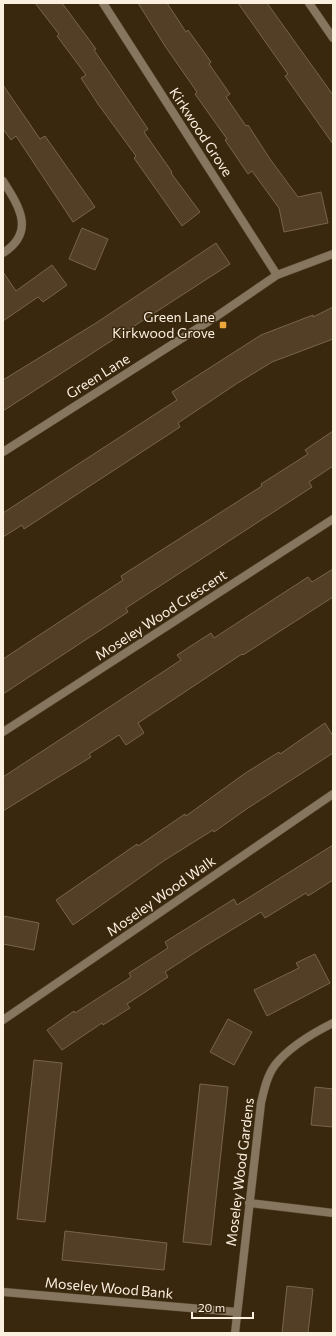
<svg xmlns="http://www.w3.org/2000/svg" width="336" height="1336" font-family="Commissioner,sans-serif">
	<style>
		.building { fill: #523f26; stroke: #796449 }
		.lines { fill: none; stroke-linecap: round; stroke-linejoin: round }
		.street-casing { stroke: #55442b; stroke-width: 9 }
		.street { stroke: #87765f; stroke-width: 8 }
		.poi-dot { fill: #eda83c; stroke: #3a280e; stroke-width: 1.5 }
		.labels { text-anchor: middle; stroke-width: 3; stroke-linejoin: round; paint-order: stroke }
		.street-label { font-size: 14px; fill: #fbefe0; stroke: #3a280e }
		.poi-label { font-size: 14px; fill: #fbefe0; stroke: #3a280e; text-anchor: end }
	</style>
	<rect width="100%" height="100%" fill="#3a280e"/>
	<path class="building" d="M 35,3 L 62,3 L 96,49 L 94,50 L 148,129 L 144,132 L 172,172 L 171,173 L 200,212 L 182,226 L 134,158 L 136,156 L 98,104 L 81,78 L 86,75 L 57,36 L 59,34 Z
		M 138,3 L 167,3 L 186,32 L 188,30 L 211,62 L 209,64 L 230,94 L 226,97 L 246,126 L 248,125 L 270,159 L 298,197 L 321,192 L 328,223 L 284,232 L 279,208 L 252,171 L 248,174 L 225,140 L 227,139 L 195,94 L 197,92 L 165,46 Z
		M 238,3 L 267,3 L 333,95 L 333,144 L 285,76 L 288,74 Z
		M 3,85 L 40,139 L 45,136 L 95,207 L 73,222 L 16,136 L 11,140 L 3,129 Z
		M 82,228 L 108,239 L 95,270 L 69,259 Z
		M 216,243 L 230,264 L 3,411 L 3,380 L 96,323 Z
		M 52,265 L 67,285 L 43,302 L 38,297 L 3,321 L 3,272 L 16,291 Z
		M 333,307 L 333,339 L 272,362 L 236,384 L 178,423 L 180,427 L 24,529 L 22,525 L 3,537 L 3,513 L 177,400 L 172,392 L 261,335 L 313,315 L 313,317 Z
		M 333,431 L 333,466 L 309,482 L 312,487 L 126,608 L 128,612 L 3,694 L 3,659 L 123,580 L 121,576 L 262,486 L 261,484 L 308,454 L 305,450 Z
		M 333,569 L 333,597 L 243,655 L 242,654 L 138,723 L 144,733 L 126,745 L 119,735 L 89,754 L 91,757 L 3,811 L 3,777 L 181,660 L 177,655 L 211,633 L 214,638 L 308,577 L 312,582 Z
		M 325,723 L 333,736 L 333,753 L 248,808 L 214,832 L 213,830 L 165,860 L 73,925 L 56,900 L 137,844 L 138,846 L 185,814 L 186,816 L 244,774 L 279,752 L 280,754 Z
		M 333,845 L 333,880 L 308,896 L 306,893 L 265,918 L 261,912 L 205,946 L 165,972 L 168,977 L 127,1004 L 130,1008 L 103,1025 L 102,1023 L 62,1050 L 47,1030 L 74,1011 L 75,1013 L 131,977 L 129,973 L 168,948 L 165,942 L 234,899 L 237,905 Z
		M 3,916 L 39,923 L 34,950 L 3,944 Z
		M 315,954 L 330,983 L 267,1016 L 254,990 L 299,968 L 296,963 Z
		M 228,1019 L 252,1032 L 234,1065 L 210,1052 Z
		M 34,1060 L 62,1063 L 45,1222 L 17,1219 Z
		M 200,1084 L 228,1087 L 211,1245 L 183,1242 Z
		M 315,1087 L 333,1089 L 333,1127 L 311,1125 Z
		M 65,1231 L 167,1243 L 164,1270 L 62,1260 Z
		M 287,1286 L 313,1289 L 308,1333 L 282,1333 Z"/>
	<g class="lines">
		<defs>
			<path id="street" d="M 103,3 L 277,275
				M 309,3 L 333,38
				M 3,181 C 19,206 36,232 3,253
				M 3,452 L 217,316 L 277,275 L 333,254
				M 3,732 L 333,519
				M 3,1020 L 333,794
				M 249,1203 L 333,1213
				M 3,1292 L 237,1312
				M 235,1333 L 261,1103 C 264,1090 267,1076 275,1065 C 289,1047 313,1033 333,1023"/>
		</defs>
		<use href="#street" class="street-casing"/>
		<use href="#street" class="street"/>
	</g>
	<rect class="poi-dot" x="219" y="321" width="8" height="8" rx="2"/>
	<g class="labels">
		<g class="street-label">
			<text transform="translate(201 132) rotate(57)" y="5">Kirkwood Grove</text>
			<text transform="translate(98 376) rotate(-32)" y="5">Green Lane</text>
			<text transform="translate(161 615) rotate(-33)" y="5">Moseley Wood Crescent</text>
			<text transform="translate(161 896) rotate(-35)" y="5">Moseley Wood Walk</text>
			<text transform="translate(240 1172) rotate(-83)" y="5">Moseley Wood Gardens</text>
			<text transform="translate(109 1288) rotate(5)" y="5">Moseley Wood Bank</text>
		</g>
		<g class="poi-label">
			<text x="215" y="322">Green Lane<tspan x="215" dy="16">Kirkwood Grove</tspan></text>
		</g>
	</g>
	<rect width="336" height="1336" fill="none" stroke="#fbefe0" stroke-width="8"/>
	<path d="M192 1312v6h61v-6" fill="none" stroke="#fbefe0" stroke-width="2"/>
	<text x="198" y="1312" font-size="12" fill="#fbefe0" stroke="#3a280e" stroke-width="3" paint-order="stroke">20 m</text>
</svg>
